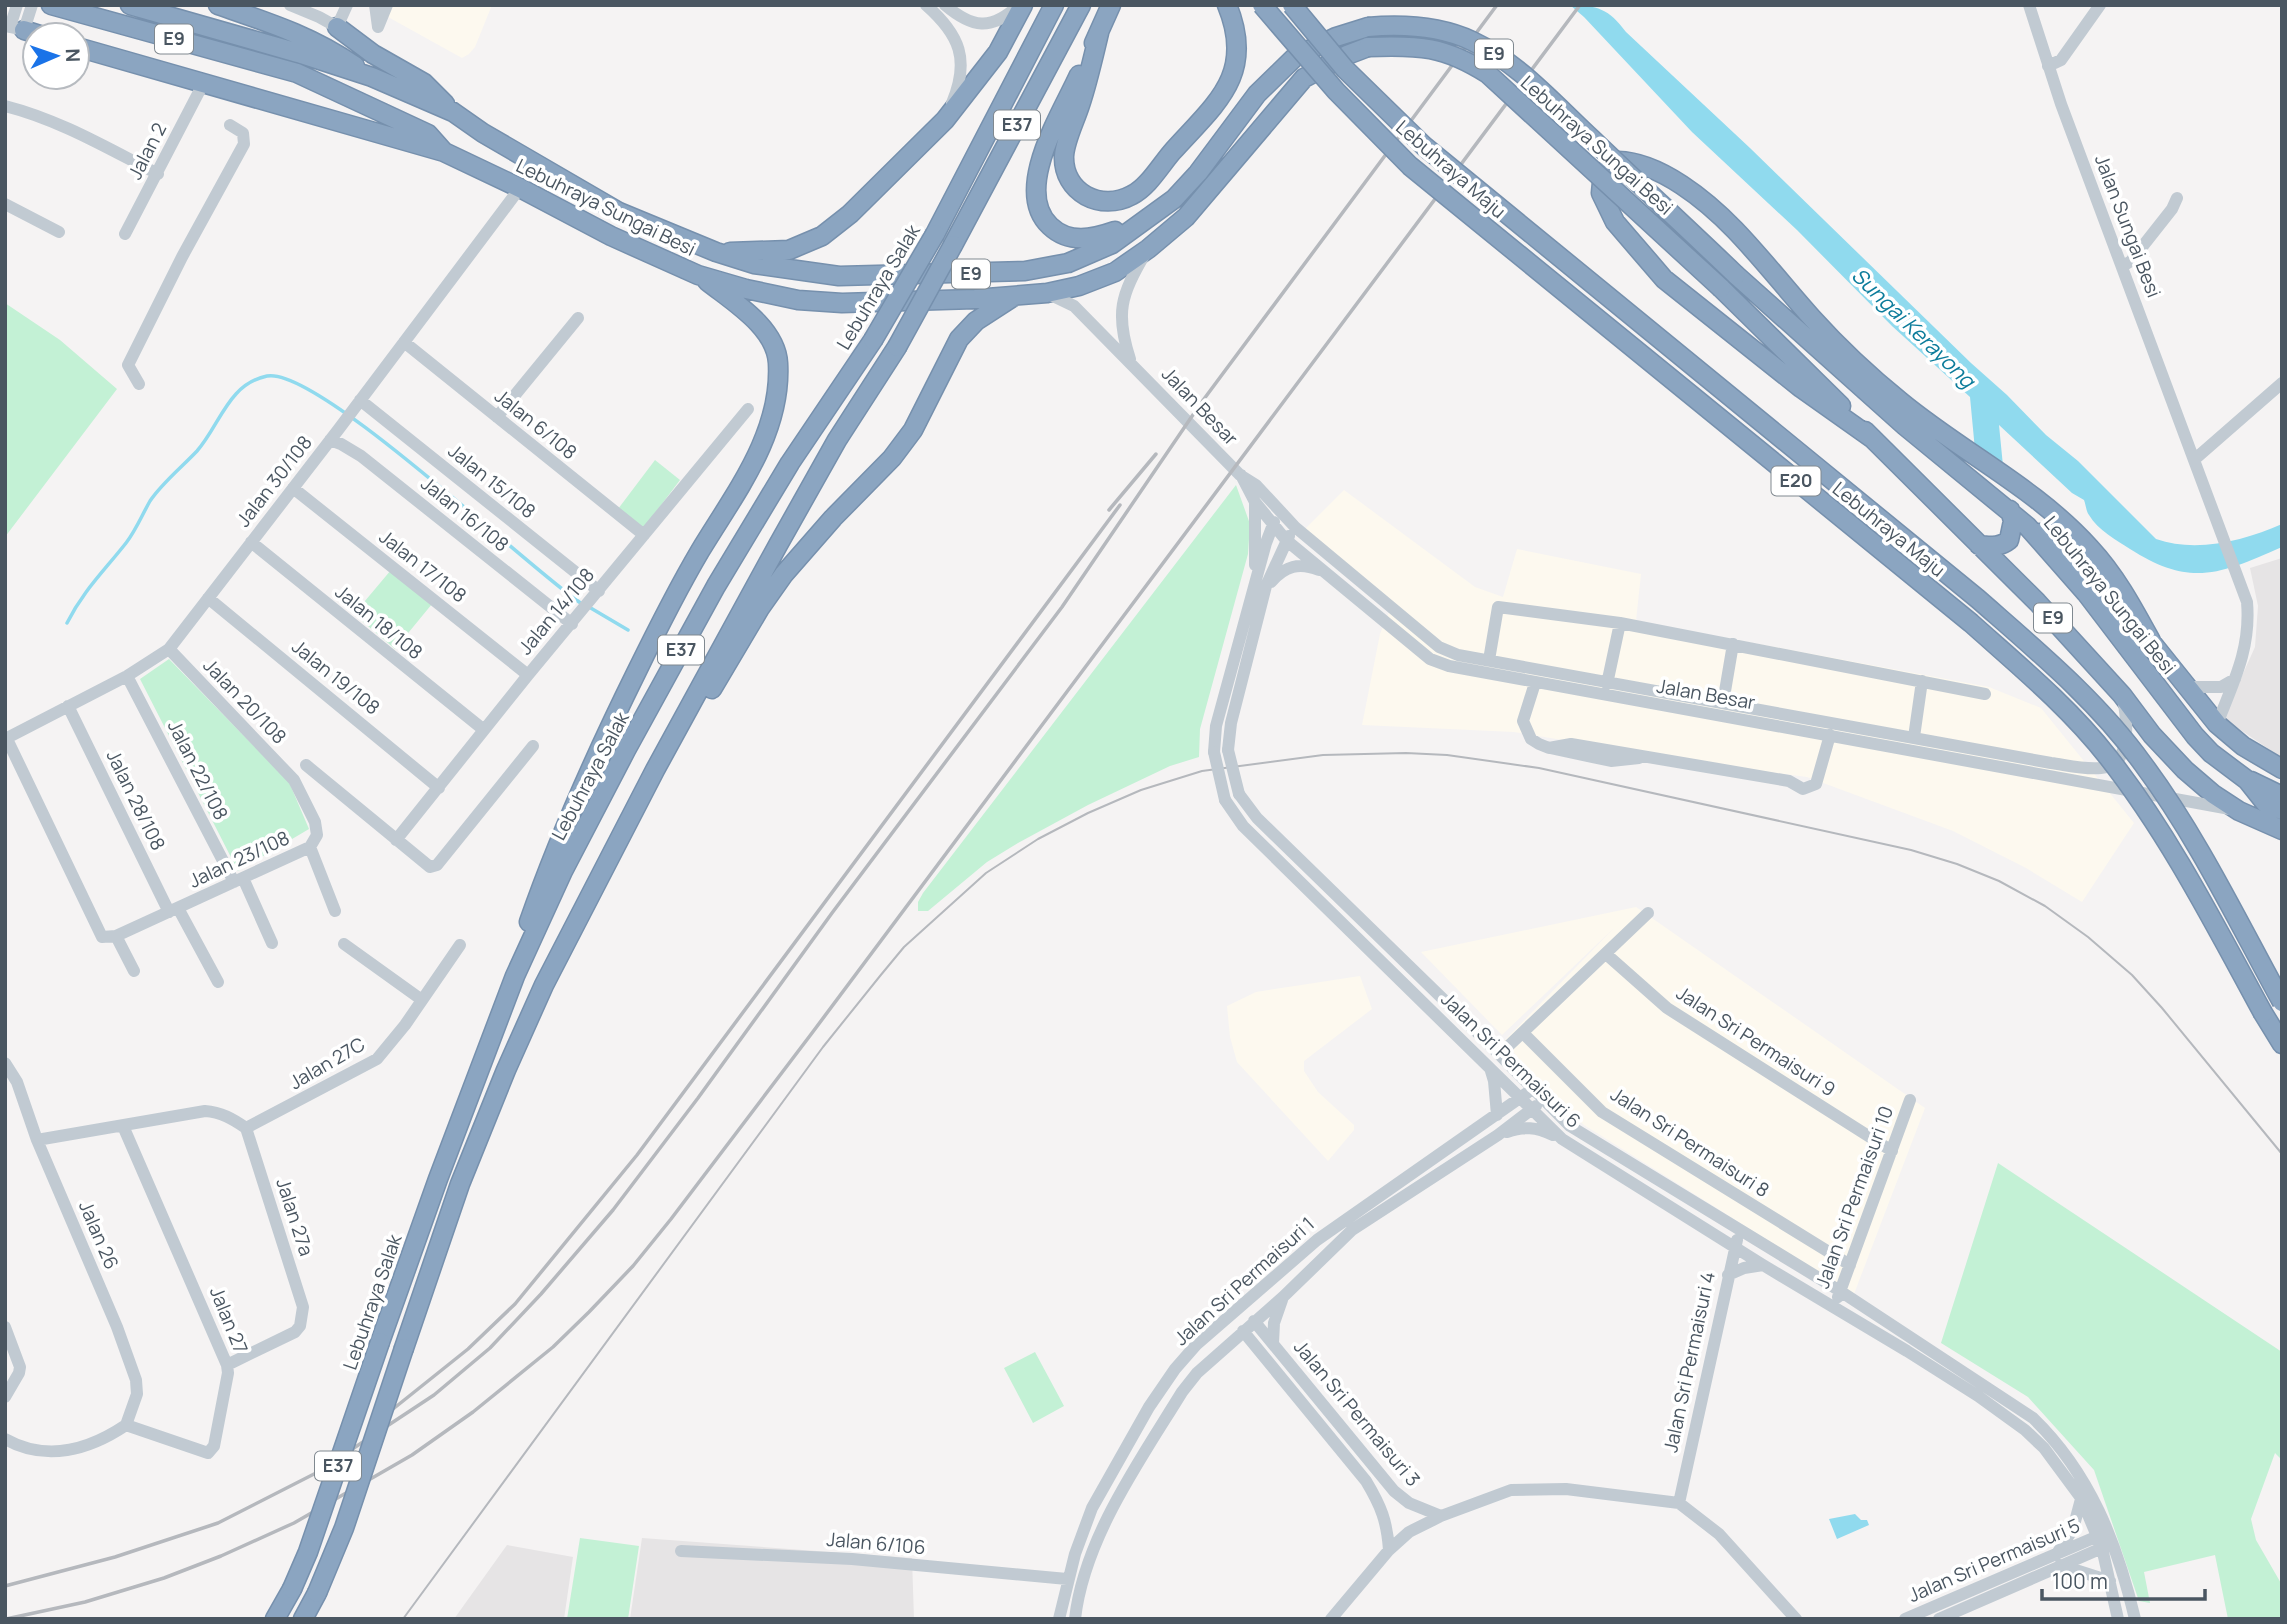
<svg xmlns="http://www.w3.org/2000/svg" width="2287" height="1624" font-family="Manrope,sans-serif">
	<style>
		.commercial { fill: #fdf9ef }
		.education { fill: #e6e4e5 }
		.green { fill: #c3f1d5 }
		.water { fill: #90daee }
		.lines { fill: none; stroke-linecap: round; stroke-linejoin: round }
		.stream { stroke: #90daee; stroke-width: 3.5 }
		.highway-casing { stroke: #7690ad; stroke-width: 21 }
		.minor { stroke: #c1cad2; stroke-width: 12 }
		.highway { stroke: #8ba5c1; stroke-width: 18 }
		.tram { stroke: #b5b8bd; stroke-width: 2 }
		.rail { stroke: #b5b8bd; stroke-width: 3.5 }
		.highway-bridge-casing { stroke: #7690ad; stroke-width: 21; stroke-linecap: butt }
		.minor-bridge { stroke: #c1cad2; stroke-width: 12 }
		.highway-bridge { stroke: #8ba5c1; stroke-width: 18 }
		.labels { text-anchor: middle; stroke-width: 7; stroke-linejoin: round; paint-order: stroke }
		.shield { fill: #fff; stroke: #808990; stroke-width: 2 }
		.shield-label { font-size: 18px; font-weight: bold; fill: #4a5661 }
		.street-label { font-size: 19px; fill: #4a5661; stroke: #fff }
		.water-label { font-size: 21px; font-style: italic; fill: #0c7c9b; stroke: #fff }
	</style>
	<rect width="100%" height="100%" fill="#f5f3f3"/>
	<path class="commercial" d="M 392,5 L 492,5 L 475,47 L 469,54 L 462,58 L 388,17 Z
		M 1344,490 L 1475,587 L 1503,597 L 1517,549 L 1641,574 L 1636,621 L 1989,687 L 2041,708 L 2134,823 L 2082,902 L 2026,868 L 1953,831 L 1807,777 L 1723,766 L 1514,732 L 1362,725 L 1380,634 L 1392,605 L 1305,529 Z
		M 1636,907 L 1925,1108 L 1854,1294 L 1584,1125 L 1552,1097 L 1504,1041 L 1615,927 L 1502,1035 L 1421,952 Z
		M 1360,976 L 1372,1009 L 1304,1061 L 1304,1071 L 1318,1092 L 1354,1125 L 1354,1130 L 1328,1161 L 1237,1062 L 1230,1037 L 1227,1006 L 1256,992 Z"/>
	<path class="education" d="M 2282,558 L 2282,758 L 2223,718 L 2255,647 L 2258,606 L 2250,568 Z
		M 642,1538 L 912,1558 L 914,1619 L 630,1619 Z
		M 507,1545 L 573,1557 L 564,1619 L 454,1619 Z"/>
	<path class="green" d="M 5,303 L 60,340 L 117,389 L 5,537 Z
		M 655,460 L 680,480 L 643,529 L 618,509 Z
		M 1236,485 L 1250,524 L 1248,554 L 1200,729 L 1199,757 L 1170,766 L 1088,805 L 1018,843 L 987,862 L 928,911 L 918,911 L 918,902 L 923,893 Z
		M 391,570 L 432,604 L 395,649 L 354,614 Z
		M 169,659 L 289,782 L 309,829 L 238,871 L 140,679 Z
		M 1998,1163 L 2282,1352 L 2282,1460 L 2275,1453 L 2251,1519 L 2256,1540 L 2282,1585 L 2282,1619 L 2228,1619 L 2215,1555 L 2144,1572 L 2150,1603 L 2139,1601 L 2094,1470 L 2028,1397 L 1941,1343 Z
		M 1035,1352 L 1064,1406 L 1033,1423 L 1004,1368 Z
		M 580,1538 L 639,1546 L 628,1619 L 567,1619 Z"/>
	<path class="water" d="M 1570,5 C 1597,5 1609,9 1626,32 L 1750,148 L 1971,363 L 2007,395 L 2046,435 L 2078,461 L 2156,539 C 2196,553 2244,541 2282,524 L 2282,547 C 2220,574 2191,588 2130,549 C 2116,540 2098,530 2089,515 C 2086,511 2086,505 2084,500 L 2072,493 L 1999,425 L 2003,466 L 1975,450 L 1970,397 L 1892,326 L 1797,230 L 1692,132 L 1584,17 Z
		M 1855,1514 L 1861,1520 L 1867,1520 L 1869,1525 L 1837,1539 L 1829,1519 Z"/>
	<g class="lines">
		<path class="stream" d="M 589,607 L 628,630
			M 67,623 C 83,591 104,571 126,543 C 136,530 142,515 150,501 C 162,483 182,467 197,451 C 220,425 228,384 267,376 C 317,366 528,568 582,604"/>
		<defs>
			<path id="highway" d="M 51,5 L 297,73 L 428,134 L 444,152 L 520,188 L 611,236 L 698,275 L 746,289 L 798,300 L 842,303 L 975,299 L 1047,293 L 1079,286 L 1115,272 L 1148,249 L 1186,217 L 1304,78 L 1347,55 L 1368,47
				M 130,5 L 298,53 L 372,77 L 453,112 L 483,133 L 619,212 L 716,252 L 754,264 L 839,276 L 1025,271 L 1068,263 L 1112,244 L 1174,199 L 1198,173 L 1257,94 L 1295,57 L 1336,37 L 1368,27
				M 218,5 C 267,22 312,36 355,66
				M 337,27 L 373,54 L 424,83 L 445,104
				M 24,30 L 40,35
				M 1099,33 C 1093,58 1088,81 1080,105 C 1075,121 1065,140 1064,156 C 1063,193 1101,212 1132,195 C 1148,187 1160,166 1172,152 C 1215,104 1256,75 1227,5
				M 1094,43 L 1111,5
				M 77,47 L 444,152
				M 1079,75 C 1062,113 1012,190 1050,226 C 1069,244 1092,239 1115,231
				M 935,234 L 1054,5
				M 953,245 L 1081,5
				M 730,252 L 789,250 L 822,236 L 850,214 L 945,120 L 998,52 L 1023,5
				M 1736,275 L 1905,426 L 2027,526 L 2086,593 L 2195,736 L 2211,753 L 2247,780 L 2266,804 L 2282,810
				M 1721,288 L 1841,406
				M 1865,431 L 2037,602 L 2122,695 L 2152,735 L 2185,770 L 2213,794 L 2239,811 L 2282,830
				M 1873,439 L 1801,388 L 1664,279 L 1615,222 L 1601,193 L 1603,172 L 1618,161 C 1660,162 1707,201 1735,230 C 1762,258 1786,289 1812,318 C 1839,348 1869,376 1901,402 C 1963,453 2036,488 2090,548 C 2116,576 2133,608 2151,641
				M 2039,533 C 2068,547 2091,567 2111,592
				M 1979,545 C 1991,546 1999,548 2009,540 L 2013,521 L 2010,510
				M 2144,633 L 2217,724 L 2243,746 L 2282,769
				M 712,689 L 760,608 L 784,574 L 833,518 L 892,458 L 913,430 L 959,339 L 976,321 L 1013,297
				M 2251,781 L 2282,796
				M 529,922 C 559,836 596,754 636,673 C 656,632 677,590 700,551 C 735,493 782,434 778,363 C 776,327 732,301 707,281
				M 2263,1013 L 2282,1044
				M 380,1342 L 438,1179 L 515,976 L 563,871 L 626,750 L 716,586 L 790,463 L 873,340
				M 404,1348 L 460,1184 L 506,1070 L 544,985 L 655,770 L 778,545 L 837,440 L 897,347
				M 275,1619 L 292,1589
				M 303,1619 L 317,1593"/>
		</defs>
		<use href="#highway" class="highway-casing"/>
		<path class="minor" d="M 290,5 L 319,17 L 337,27 L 347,5
			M 375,5 L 378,27
			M 926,5 C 960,35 970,60 952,103
			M 945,5 C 972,28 991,31 1018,6
			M 2029,5 L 2061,104 L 2247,602 C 2251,648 2234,681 2217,724
			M 5,26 L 24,30 L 32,5
			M 10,27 L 17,5
			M 378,27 L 387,5
			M 2048,66 L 2061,60 L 2100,5
			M 5,106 C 60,120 107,148 158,174
			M 5,204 L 59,232
			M 125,234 L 203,84
			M 2123,266 L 2131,261 L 2172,209 L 2177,198
			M 1047,293 L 1074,306 L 1240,475 L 1256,485 L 1295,527 L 1439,647 L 1458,655 L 2051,763 C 2066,765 2085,770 2101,768 C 2133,765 2127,720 2123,698
			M 404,342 L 644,535
			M 1130,359 C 1115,313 1121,295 1145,254
			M 139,384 L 128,365 L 182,257 L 244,144 L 243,133 L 230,125
			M 360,400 L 599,591
			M 497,417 L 578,318
			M 330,440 L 341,444 L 361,456 L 572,624
			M 2195,459 L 2282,383
			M 1241,475 L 1255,502 L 1286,540 L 1430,659 L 1449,666 L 2230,809
			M 293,488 L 528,675
			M 251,542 L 484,730
			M 1255,565 L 1255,503
			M 1271,582 C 1285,566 1299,562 1319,570
			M 208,598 L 439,788
			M 1489,660 L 1498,607 L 1620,623 L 1985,694
			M 127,676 L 234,882
			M 1535,683 L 1523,721 L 1531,739 L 1539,744 L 1549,748 L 1571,744 L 1789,781 L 1803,789 L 1816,784 L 1830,735
			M 1607,684 L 1620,623
			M 2189,687 L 2221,687 L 2235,679
			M 1723,703 L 1733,644
			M 68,706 L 169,912
			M 1914,737 L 1922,681
			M 5,739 L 127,676 L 169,649 L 338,430 L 520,188
			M 7,739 L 102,937 L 116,936 L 310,847 L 317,835 L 315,822 L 294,780 L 169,649
			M 1550,748 L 1611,761 L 1639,758
			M 1228,750 L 1231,723 L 1266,586 L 1289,536
			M 1214,752 L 1216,726 L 1266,543 L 1274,522
			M 306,765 L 430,867 L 437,865 L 533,746
			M 1239,794 L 1257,818 L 1482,1037 L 1570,1126 L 1840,1291 L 2033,1418 C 2090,1473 2117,1543 2135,1619
			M 1225,800 L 1243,826 L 1562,1139 L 1763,1265 L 1907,1351 L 1978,1396 L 2025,1430 L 2044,1448 L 2081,1498 L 2102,1548 L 2118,1619
			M 396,840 L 528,675 L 748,409
			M 310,847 L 335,911
			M 243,878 L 272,943
			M 178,908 L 218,982
			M 116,936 L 134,971
			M 344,944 L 422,1000
			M 1606,954 L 1667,1008 L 1892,1151
			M 1523,1033 L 1602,1112 L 1850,1265
			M 1500,1054 L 1648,913
			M 5,1063 L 17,1082 L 37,1140 L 117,1327 L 136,1380 L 137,1394 L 126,1425
			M 1491,1071 L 1494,1081 L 1497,1115
			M 123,1126 L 227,1365 L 228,1373 L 214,1446 L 208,1453 L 126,1425
			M 246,1128 L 377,1059 L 405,1025 L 460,945
			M 1507,1132 C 1524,1126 1536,1127 1553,1135
			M 37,1140 L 205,1111 C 221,1112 233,1119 246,1128
			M 1728,1275 L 1744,1268 L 1763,1265
			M 1838,1297 L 1910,1100
			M 1254,1321 L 1394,1491 L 1409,1503 L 1441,1516
			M 5,1327 L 20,1367 L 19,1373 L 5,1397
			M 1243,1331 L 1366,1481 C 1381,1506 1387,1521 1389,1550
			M 1273,1343 L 1274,1323 L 1282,1300
			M 227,1365 L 295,1332 L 300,1326 L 303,1307 L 246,1128
			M 5,1439 C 46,1462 89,1450 126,1425
			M 1679,1503 L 1737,1240
			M 681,1551 L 852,1559 L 1067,1579
			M 2058,1552 L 2073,1529 L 2081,1499
			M 2060,1565 L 2110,1581
			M 1059,1619 L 1075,1554 L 1092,1508 L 1149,1407 L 1175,1369 L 1196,1345 L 1317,1240 L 1527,1093
			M 1075,1619 C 1084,1538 1141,1459 1182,1392 L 1197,1373 L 1283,1297 L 1352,1230 L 1498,1135 L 1536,1106
			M 1331,1619 L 1389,1550 L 1409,1532 L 1441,1516 L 1511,1490 L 1566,1489 L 1679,1503 L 1719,1534 L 1796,1619
			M 1905,1619 L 2098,1536
			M 1939,1619 L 2102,1548"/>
		<use href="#highway" class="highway"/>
		<path class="tram" d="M 403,1619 L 823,1047 L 880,976 L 904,947 L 986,873 L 1038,839 L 1088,813 L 1141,790 L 1202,771 L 1323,755 L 1406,753 L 1447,755 L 1539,768 L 1911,850 L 1957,864 L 1999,881 L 2045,906 L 2088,937 L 2132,975 L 2162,1008 L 2282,1154"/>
		<path class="rail" d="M 1109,510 L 1156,454
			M 378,1421 L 468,1349 L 515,1304 L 637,1155 L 1120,505
			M 5,1586 L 115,1557 L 218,1523 L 316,1473 L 434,1395 L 490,1348 L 541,1294 L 613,1210 L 698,1098 L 832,913 L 1062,607 L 1201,403 L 1497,5
			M 6,1619 L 85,1602 L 164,1578 L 221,1556 L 294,1523 L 412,1455 L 473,1412 L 553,1347 L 589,1312 L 633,1266 L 671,1219 L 812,1033 L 1580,5"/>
		<defs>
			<path id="highway-bridge" d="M 1262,5 L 1336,91 L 1410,166 L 1971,623 C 2018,665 2069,707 2108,757 C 2170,836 2215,925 2263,1013
				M 1292,5 L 1345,69 L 1424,146 L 1978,599 C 2036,650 2098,701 2143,764 C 2198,838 2238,922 2282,1002
				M 1368,27 C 1403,24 1440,26 1472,41 C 1519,63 1555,105 1592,139 C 1640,185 1688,229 1736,275
				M 1368,47 C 1419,45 1444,46 1488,74 L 1721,288
				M 873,340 L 935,234
				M 897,347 L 953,245
				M 292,1589 L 308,1552 L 380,1342
				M 317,1593 L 344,1528 L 404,1348"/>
		</defs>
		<use href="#highway-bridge" class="highway-bridge-casing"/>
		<path class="minor-bridge" d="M 1228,750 L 1239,794
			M 1214,752 L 1225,800"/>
		<use href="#highway-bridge" class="highway-bridge"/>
	</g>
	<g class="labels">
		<g class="shield">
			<rect x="155" y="24.5" width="38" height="29" rx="5"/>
			<rect x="1475" y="39.5" width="38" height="29" rx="5"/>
			<rect x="994" y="110.5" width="46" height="29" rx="5"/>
			<rect x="952" y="259.5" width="38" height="29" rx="5"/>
			<rect x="1771.5" y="466.5" width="49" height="29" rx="5"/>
			<rect x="2034" y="603.5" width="38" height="29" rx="5"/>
			<rect x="658" y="635.5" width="46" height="29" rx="5"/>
			<rect x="315" y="1451.5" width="46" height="29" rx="5"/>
		</g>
		<g class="shield-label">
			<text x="174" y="45">E9</text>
			<text x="1494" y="60">E9</text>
			<text x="1017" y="131">E37</text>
			<text x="971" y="280">E9</text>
			<text x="1796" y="487">E20</text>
			<text x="2053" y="624">E9</text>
			<text x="681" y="656">E37</text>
			<text x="338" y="1472">E37</text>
		</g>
		<g class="street-label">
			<text transform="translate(1597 145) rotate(42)" y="7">Lebuhraya Sungai Besi</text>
			<text transform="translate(147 151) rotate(-63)" y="7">Jalan 2</text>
			<text transform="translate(1451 169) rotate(41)" y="7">Lebuhraya Maju</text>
			<text transform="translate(606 207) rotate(26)" y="7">Lebuhraya Sungai Besi</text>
			<text transform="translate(2128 226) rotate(69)" y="7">Jalan Sungai Besi</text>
			<text transform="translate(878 287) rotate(-59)" y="7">Lebuhraya Salak</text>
			<text transform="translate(1200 406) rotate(46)" y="7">Jalan Besar</text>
			<text transform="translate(536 424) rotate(39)" y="7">Jalan 6/108</text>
			<text transform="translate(274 481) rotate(-52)" y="7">Jalan 30/108</text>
			<text transform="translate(492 481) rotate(39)" y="7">Jalan 15/108</text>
			<text transform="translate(465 514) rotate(39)" y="7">Jalan 16/108</text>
			<text transform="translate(1889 529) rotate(39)" y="7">Lebuhraya Maju</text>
			<text transform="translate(423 566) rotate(38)" y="7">Jalan 17/108</text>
			<text transform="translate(2110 595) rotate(51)" y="7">Lebuhraya Sungai Besi</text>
			<text transform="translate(556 611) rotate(-50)" y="7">Jalan 14/108</text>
			<text transform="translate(379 622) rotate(39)" y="7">Jalan 18/108</text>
			<text transform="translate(336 677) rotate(39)" y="7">Jalan 19/108</text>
			<text transform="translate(1706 694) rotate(10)" y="7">Jalan Besar</text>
			<text transform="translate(245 701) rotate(46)" y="7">Jalan 20/108</text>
			<text transform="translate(198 770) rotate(63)" y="7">Jalan 22/108</text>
			<text transform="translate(590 776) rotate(-62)" y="7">Lebuhraya Salak</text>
			<text transform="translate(136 800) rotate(64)" y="7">Jalan 28/108</text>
			<text transform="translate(239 859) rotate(-25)" y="7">Jalan 23/108</text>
			<text transform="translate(1756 1041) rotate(33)" y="7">Jalan Sri Permaisuri 9</text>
			<text transform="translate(1511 1060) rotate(44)" y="7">Jalan Sri Permaisuri 6</text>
			<text transform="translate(327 1063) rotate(-30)" y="7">Jalan 27C</text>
			<text transform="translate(1690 1142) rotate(33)" y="7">Jalan Sri Permaisuri 8</text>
			<text transform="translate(1854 1197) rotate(-70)" y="7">Jalan Sri Permaisuri 10</text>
			<text transform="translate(295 1217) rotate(72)" y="7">Jalan 27a</text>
			<text transform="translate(99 1235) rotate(67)" y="7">Jalan 26</text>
			<text transform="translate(1244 1281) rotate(-42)" y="7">Jalan Sri Permaisuri 1</text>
			<text transform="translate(372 1302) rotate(-71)" y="7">Lebuhraya Salak</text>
			<text transform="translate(229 1320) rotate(68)" y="7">Jalan 27</text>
			<text transform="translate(1689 1362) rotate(-78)" y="7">Jalan Sri Permaisuri 4</text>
			<text transform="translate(1357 1413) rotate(50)" y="7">Jalan Sri Permaisuri 3</text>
			<text transform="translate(876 1543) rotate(5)" y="7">Jalan 6/106</text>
			<text transform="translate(1994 1560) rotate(-23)" y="7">Jalan Sri Permaisuri 5</text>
		</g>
		<g class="water-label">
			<text transform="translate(1913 328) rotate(44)" y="7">Sungai Kerayong</text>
		</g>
	</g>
	<rect width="2287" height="1624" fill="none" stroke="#4a5661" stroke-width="14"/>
	<g transform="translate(56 56) rotate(88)"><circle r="33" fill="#ffffff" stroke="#b7bbc0" stroke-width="2"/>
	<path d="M0-5L12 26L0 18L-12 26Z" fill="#1a73e8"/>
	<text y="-10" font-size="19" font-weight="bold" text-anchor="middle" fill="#4a5661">N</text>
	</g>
	<path d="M2042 1589v10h163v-10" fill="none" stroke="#4a5661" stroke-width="3.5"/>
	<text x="2052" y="1589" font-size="21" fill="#4a5661" stroke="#ffffff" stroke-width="5" paint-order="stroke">100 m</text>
</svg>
